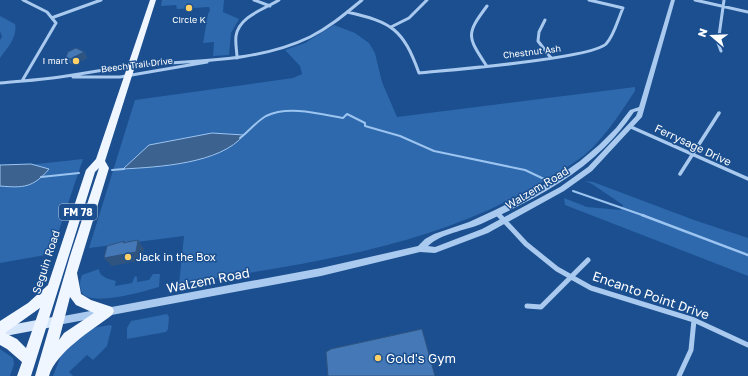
<svg xmlns="http://www.w3.org/2000/svg" width="748" height="376" font-family="'Golos Text',sans-serif">
	<style>
		.green { fill: #2e69ad }
		.water { fill: #3c6290; stroke: #9cc4f0 }
		.lines { fill: none; stroke-linecap: round; stroke-linejoin: round }
		.stream-far1 { stroke: #9cc4f0; stroke-width: 2 }
		.stream { stroke: #9cc4f0; stroke-width: 2.5 }
		.minor-far2 { stroke: #a9c9ee; stroke-width: 3 }
		.minor-far1 { stroke: #a9c9ee; stroke-width: 3.5 }
		.minor { stroke: #a9c9ee; stroke-width: 5 }
		.tertiary { fill: #a9c9ee; fill-rule: evenodd }
		.secondary { fill: #d6e6fa; fill-rule: evenodd }
		.primary { fill: #f0f6ff; fill-rule: evenodd }
		.wall { fill: #3a679d }
		.shaded-wall { fill: #305480 }
		.building { fill: #4478b7; stroke: #305480 }
		.poi-dot { fill: #ffd166; stroke: #1b4f8f; stroke-width: 1.5 }
		.labels { text-anchor: middle; stroke-width: 3; stroke-linejoin: round; paint-order: stroke }
		.far-poi-label { font-size: 9px; fill: #fff; stroke: #1b4f8f }
		.far-street-label { font-size: 9px; fill: #fff; stroke: #1b4f8f }
		.shield { fill: #1b4f8f; stroke: #bbcadd; stroke-width: 1 }
		.shield-label { font-size: 10px; font-weight: bold; fill: #fff }
		.street-label { font-size: 11px; fill: #fff; stroke: #1b4f8f }
		.poi-label { font-size: 11px; fill: #fff; stroke: #1b4f8f; text-anchor: start }
		.near-street-label { font-size: 13px; fill: #fff; stroke: #1b4f8f }
		.near-poi-label { font-size: 13px; fill: #fff; stroke: #1b4f8f; text-anchor: start }
	</style>
	<rect width="100%" height="100%" fill="#1b4f8f"/>
	<path class="green" d="M 162,0 L 224,0 L 223,12 L 239,19 L 231,33 L 229,55 L 213,56 L 214,42 L 203,43 L 208,14 L 210,10 L 209,7 L 177,9 L 176,5 L 161,6 Z
		M 0,16 L 15,24 C 18,37 7,48 0,58 L 0,40 L 2,37 L 0,31 Z
		M 334,25 L 355,33 L 369,43 L 375,53 L 382,82 L 397,117 L 635,87 L 635,91 C 623,109 611,128 596,144 C 582,160 557,173 539,184 C 427,249 304,264 179,284 L 184,236 L 89,248 L 135,100 L 293,78 L 302,74 L 300,66 L 285,50 L 305,43 Z
		M 83,159 L 51,254 L 0,263 L 0,168 Z
		M 585,181 L 593,182 L 694,220 L 748,238 L 748,276 L 565,205 L 564,198 L 587,207 L 621,210 L 623,205 L 592,184 Z
		M 99,269 C 99,277 109,279 116,281 L 115,286 L 132,283 L 135,276 L 137,277 L 137,282 L 149,280 L 153,274 L 160,274 L 159,287 C 145,291 92,307 82,293 C 79,287 80,280 82,275 Z
		M 167,314 L 169,317 L 168,329 L 166,332 L 127,339 L 127,328 L 131,321 Z
		M 110,325 L 112,326 L 107,346 L 93,360 L 87,355 L 69,372 L 73,376 L 53,376 L 62,353 L 92,328 Z
		M 0,349 L 13,358 L 14,364 L 10,376 L 0,376 Z"/>
	<path class="water" d="M 212,133 L 244,135 C 220,164 158,167 123,169 L 149,145 Z
		M 31,164 L 49,169 C 33,188 23,188 0,186 L 0,165 Z"/>
	<g class="lines">
		<path class="stream-far1" d="M 240,138 C 249,131 256,122 266,116 C 288,105 321,114 343,118 L 347,114 L 365,123 L 365,126 L 400,136 L 434,151 L 525,170 L 544,179
			M 112,170 L 124,169
			M 41,177 L 79,173
			M 573,191 L 645,216"/>
		<path class="stream" d="M 642,215 L 748,255"/>
		<path class="minor-far2" d="M 254,0 L 270,6
			M 695,0 L 748,12
			M 347,12 C 392,22 403,29 419,73 C 449,70 590,59 606,44 C 614,36 618,19 623,8 L 589,0
			M 54,17 L 101,0
			M 545,20 L 539,32 L 538,41 L 551,58
			M 391,27 L 409,18 L 427,0
			M 721,51 L 718,43 L 724,0
			M 237,58 C 237,51 235,43 236,36 C 239,16 265,9 279,0
			M 486,65 C 467,36 466,34 487,6
			M 73,77 L 120,77 L 207,62
			M 22,81 L 56,23 L 47,12 L 23,0
			M 0,83 C 20,81 40,80 60,77 C 83,74 106,69 129,66 C 189,60 254,64 310,37 C 330,27 345,14 362,0"/>
		<path class="minor-far1" d="M 631,127 L 748,179
			M 680,174 L 719,113
			M 497,213 L 500,216"/>
		<path class="minor" d="M 499,215 L 526,244 L 557,269 L 591,288 L 694,320 L 748,345
			M 527,306 L 541,307 L 588,260
			M 679,376 L 691,350 L 694,320"/>
		<path class="tertiary" d="M 671,0 L 675,0 L 642,117 L 592,171 L 564,191 L 488,233 L 435,253 L 420,252 L 321,276 L 58,325 L 55,324 L 54,321 L 55,318 L 58,317 L 321,268 L 418,246 L 425,239 L 434,234 L 469,222 L 495,210 L 539,188 L 560,175 L 580,161 L 599,145 L 616,128 L 630,110 L 639,107 ZM 638,111 L 636,116 L 588,167 L 560,187 L 482,229 L 435,247 L 428,246 C 442,233 464,231 481,224 C 524,204 571,181 605,147 C 616,136 625,125 634,112 Z"/>
		<path class="secondary" d="M 58,316 L 62,317 L 63,321 L 62,325 L 58,326 L 0,337 L 0,327 Z"/>
		<path class="primary" d="M 150,0 L 156,0 L 105,161 L 109,168 L 77,273 L 81,294 L 91,300 L 112,307 L 114,311 L 112,315 C 92,330 56,352 49,376 L 35,376 L 70,256 L 99,168 L 95,172 L 31,376 L 17,376 L 22,362 L 7,349 L 0,345 L 0,321 L 28,303 L 48,285 L 86,170 L 96,159 ZM 70,297 L 76,305 L 94,313 L 64,333 L 59,340 ZM 40,308 L 26,348 L 17,339 L 5,333 Z"/>
	</g>
	<path class="wall" d="M 84,52 L 87,58 L 74,65 L 70,63 L 66,57 Z"/>
	<path class="shaded-wall" d="M 84,52 L 87,58 L 74,65 L 70,59 Z
		M 138,240 L 144,249 L 142,260 L 112,266 L 104,258 Z"/>
	<path class="building" d="M 76,48 L 84,52 L 70,59 L 66,57 L 68,52 Z
		M 138,240 L 136,252 L 104,258 L 107,246 L 124,241 L 123,243 Z
		M 422,329 L 435,376 L 328,376 L 326,352 L 331,349 Z"/>
	<g class="poi-dot">
		<circle cx="189" cy="8" r="4"/>
		<circle cx="76" cy="61" r="4"/>
		<circle cx="128" cy="257" r="4"/>
		<circle cx="378" cy="358" r="4"/>
	</g>
	<g class="labels">
		<g class="far-poi-label">
			<text x="189" y="23">Circle K</text>
			<text x="68" y="64" text-anchor="end">I mart</text>
		</g>
		<g class="far-street-label">
			<text transform="translate(532 52) rotate(-7)" y="3">Chestnut Ash</text>
			<text transform="translate(137 65) rotate(-7)" y="3">Beech Trail Drive</text>
		</g>
		<rect class="shield" x="59" y="204" width="38" height="16" rx="3"/>
		<g class="shield-label">
			<text x="78" y="216">FM 78</text>
		</g>
		<g class="street-label">
			<text transform="translate(693 145) rotate(25)" y="4">Ferrysage Drive</text>
			<text transform="translate(537 188) rotate(-31)" y="4">Walzem Road</text>
			<text transform="translate(46 262) rotate(-72)" y="4">Seguin Road</text>
		</g>
		<g class="poi-label">
			<text x="136" y="261">Jack in the Box</text>
		</g>
		<g class="near-street-label">
			<text transform="translate(208 280) rotate(-11)" y="5">Walzem Road</text>
			<text transform="translate(651 295) rotate(19)" y="5">Encanto Point Drive</text>
		</g>
		<g class="near-poi-label">
			<text x="386" y="363">Gold's Gym</text>
		</g>
	</g>
	<g transform="translate(712 36) rotate(289)" stroke="#1b4f8f" stroke-width="3" paint-order="stroke">
	<path d="M0-3L7 15L0 10L-7 15Z" fill="#ffffff"/>
	<text y="-6" font-size="11" font-weight="bold" text-anchor="middle" fill="#ffffff">N</text>
	</g>
</svg>
